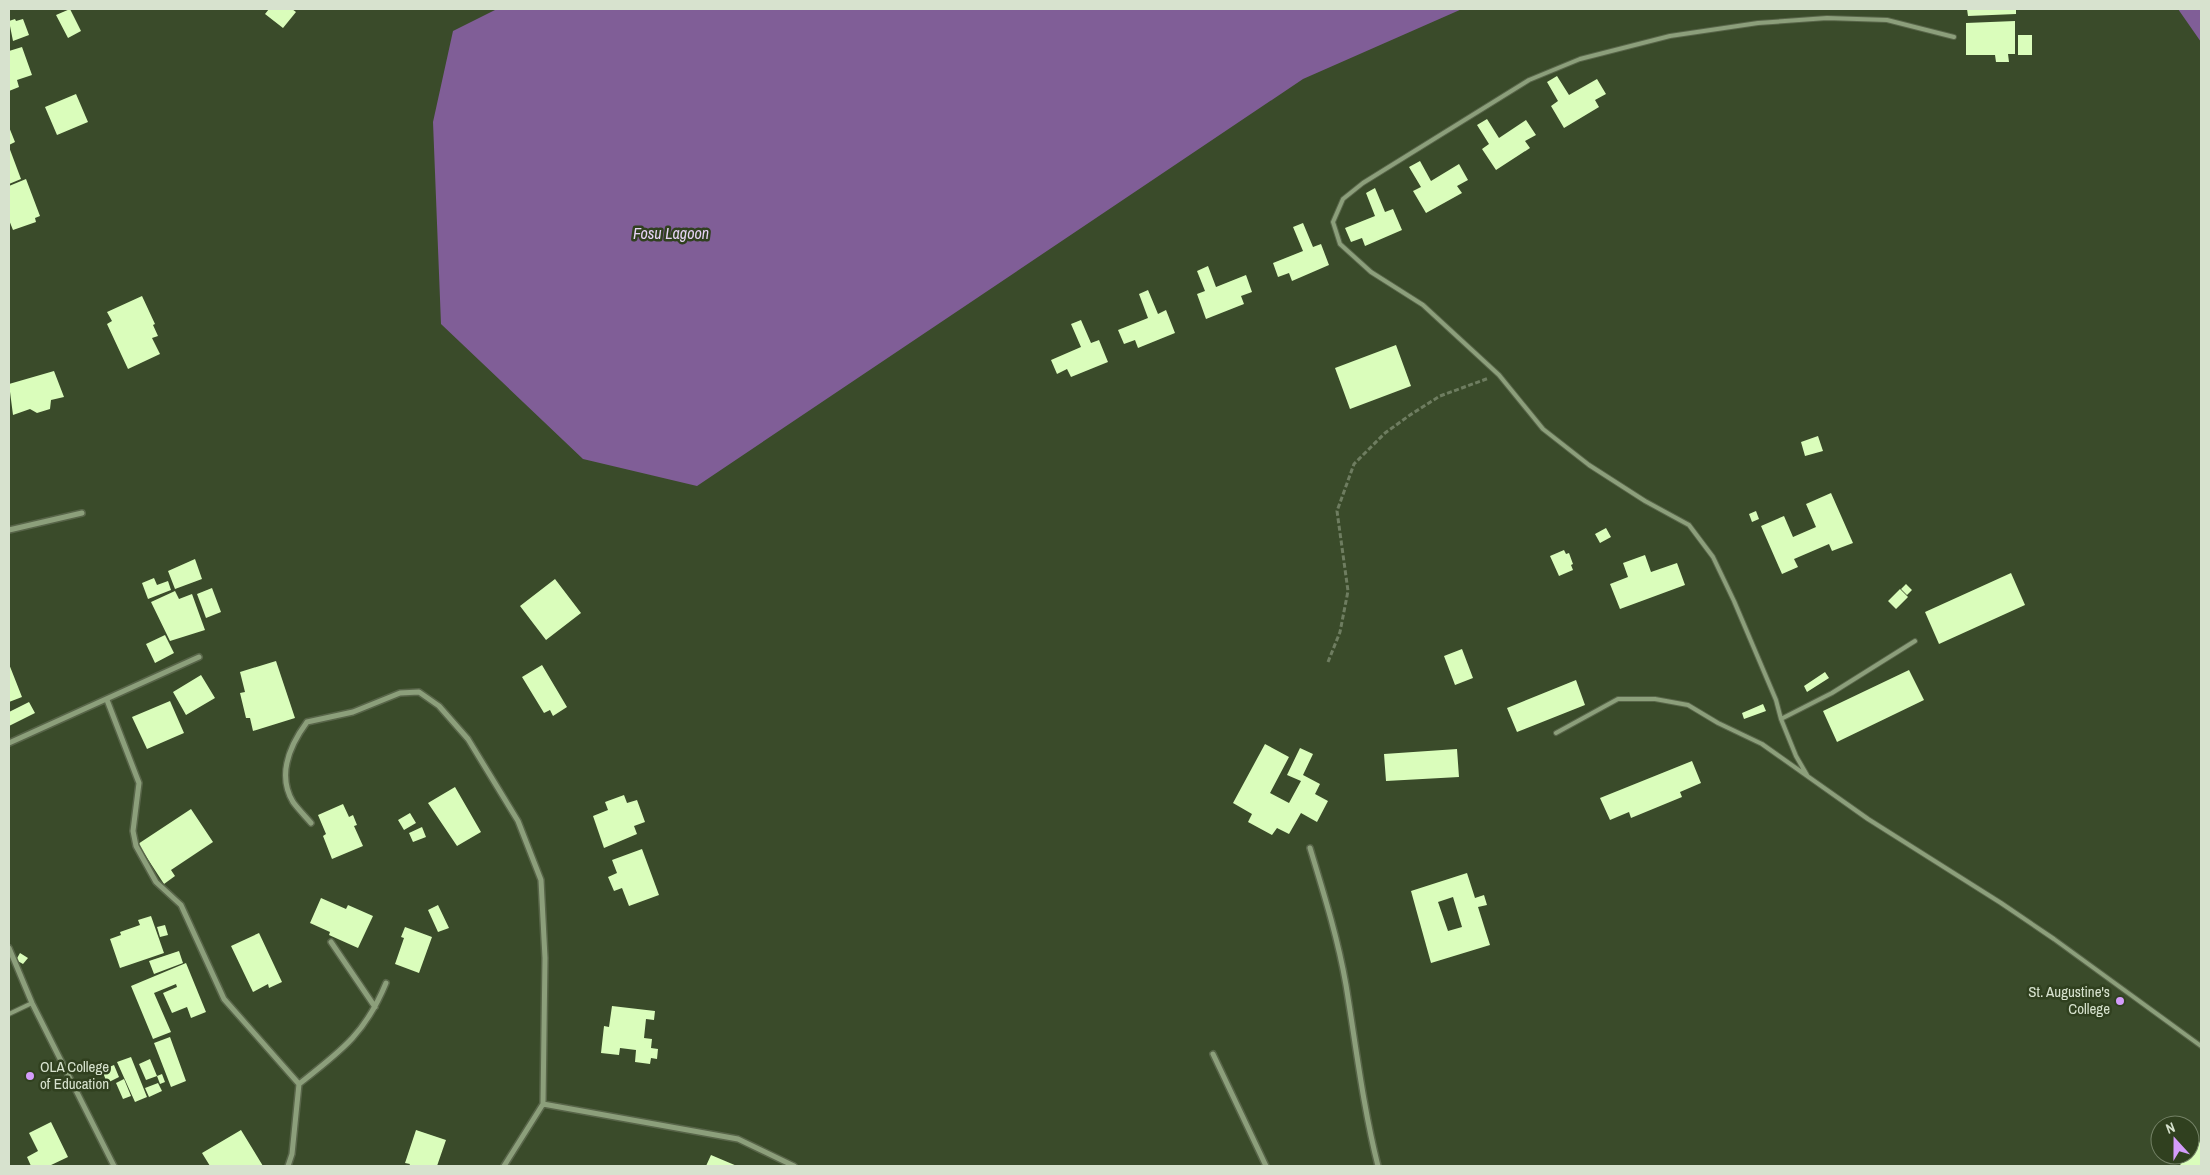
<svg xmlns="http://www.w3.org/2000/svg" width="2210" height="1175" font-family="'Archivo Narrow',sans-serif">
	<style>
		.water { fill: #805e97 }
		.building { fill: #dafdbb; fill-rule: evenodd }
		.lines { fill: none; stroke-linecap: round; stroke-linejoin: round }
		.service-casing { stroke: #586549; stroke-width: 6 }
		.minor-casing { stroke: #586549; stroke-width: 8 }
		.path { stroke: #6e7d60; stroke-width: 3; stroke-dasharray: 5 2.5; stroke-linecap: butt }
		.service { stroke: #8c9f7b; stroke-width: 4 }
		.minor { stroke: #8c9f7b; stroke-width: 5 }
		.poi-dot { fill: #d49cfb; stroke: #30401f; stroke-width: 2 }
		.labels { text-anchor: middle; stroke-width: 5; stroke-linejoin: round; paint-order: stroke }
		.poi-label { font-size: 15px; fill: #d7e2ce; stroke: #30401f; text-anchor: end }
		.water-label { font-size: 16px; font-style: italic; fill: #e6d3f5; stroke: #30401f }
	</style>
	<rect width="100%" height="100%" fill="#3a4b2a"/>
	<path class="water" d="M 497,9 L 1462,9 L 1303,79 L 697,486 L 583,459 L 441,324 L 433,122 L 453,31 Z
		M 2178,9 L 2201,9 L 2201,42 Z"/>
	<path class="building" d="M 70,9 L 81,31 L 68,38 L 56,15 Z
		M 269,9 L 292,9 L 296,12 L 283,28 L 265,14 Z
		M 1967,9 L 2016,9 L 2016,14 L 1968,16 Z
		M 15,19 L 16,21 L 23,19 L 29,35 L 13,41 L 9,21 Z
		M 2015,21 L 2015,54 L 2008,54 L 2009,62 L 1996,62 L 1995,55 L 1966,55 L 1966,23 Z
		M 2018,35 L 2032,35 L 2032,55 L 2018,55 Z
		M 22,47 L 32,75 L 17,80 L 19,87 L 9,91 L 9,51 Z
		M 1557,76 L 1569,95 L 1597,79 L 1606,94 L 1595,100 L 1599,107 L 1564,128 L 1551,106 L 1558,101 L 1547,82 Z
		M 76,94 L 88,122 L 57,135 L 45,107 Z
		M 1487,119 L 1499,138 L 1526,120 L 1536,135 L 1525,141 L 1530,148 L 1496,170 L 1482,149 L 1489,144 L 1477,125 Z
		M 9,127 L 15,142 L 9,145 Z
		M 9,147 L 21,179 L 9,184 Z
		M 1420,161 L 1431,181 L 1459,164 L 1468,180 L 1457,186 L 1462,193 L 1426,213 L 1413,191 L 1421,187 L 1409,167 Z
		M 26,179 L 40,216 L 35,218 L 36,222 L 13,230 L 9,220 L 9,186 Z
		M 1375,188 L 1385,212 L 1393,209 L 1402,230 L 1365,246 L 1362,238 L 1351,242 L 1345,228 L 1375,216 L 1366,193 Z
		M 1303,223 L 1313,247 L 1321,244 L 1329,265 L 1292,281 L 1289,273 L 1278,277 L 1273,263 L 1303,251 L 1293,227 Z
		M 1208,266 L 1216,287 L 1246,275 L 1252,292 L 1241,296 L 1244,304 L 1206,319 L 1197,294 L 1205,291 L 1197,271 Z
		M 1148,290 L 1158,314 L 1166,310 L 1175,333 L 1138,348 L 1135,340 L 1124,344 L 1118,330 L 1148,318 L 1139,294 Z
		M 142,296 L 155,324 L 153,325 L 158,336 L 152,338 L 160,354 L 128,369 L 107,324 L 112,321 L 107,312 Z
		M 1081,320 L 1091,343 L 1099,340 L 1108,362 L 1071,377 L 1067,369 L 1057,374 L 1051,360 L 1081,347 L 1071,324 Z
		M 1396,345 L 1411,386 L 1350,409 L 1335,368 Z
		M 54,371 L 64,397 L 51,400 L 50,409 L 37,413 L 30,409 L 13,415 L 9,384 Z
		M 1818,436 L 1823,451 L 1805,456 L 1801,442 Z
		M 1831,493 L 1853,543 L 1832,551 L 1829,544 L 1794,559 L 1798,567 L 1782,574 L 1761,526 L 1784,516 L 1793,537 L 1816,527 L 1806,504 Z
		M 1756,511 L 1759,519 L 1752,522 L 1749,514 Z
		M 1606,528 L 1611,537 L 1600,543 L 1595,534 Z
		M 1564,550 L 1566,554 L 1569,553 L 1573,564 L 1571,565 L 1573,570 L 1559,576 L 1550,556 Z
		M 1645,555 L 1651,572 L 1677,563 L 1685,585 L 1620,609 L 1610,584 L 1628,577 L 1623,563 Z
		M 195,559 L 202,579 L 175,589 L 168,571 Z
		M 2011,573 L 2025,605 L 1939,644 L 1925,612 Z
		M 154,578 L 157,585 L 168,581 L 171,590 L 148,599 L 142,583 Z
		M 555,579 L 581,613 L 546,640 L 520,606 Z
		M 1906,584 L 1912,590 L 1907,595 L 1901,589 Z
		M 212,588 L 221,612 L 206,618 L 197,594 Z
		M 1900,589 L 1908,597 L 1896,609 L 1888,601 Z
		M 175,591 L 179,599 L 192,594 L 205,630 L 170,641 L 151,602 Z
		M 165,635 L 174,653 L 155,663 L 146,644 Z
		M 1462,649 L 1473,678 L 1455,685 L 1444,656 Z
		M 276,661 L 295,718 L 253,731 L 250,718 L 246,718 L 240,693 L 245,692 L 240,672 Z
		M 9,664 L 22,697 L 9,702 Z
		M 542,665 L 567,707 L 553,716 L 550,710 L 544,713 L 522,677 Z
		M 1909,670 L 1924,700 L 1837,742 L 1823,711 Z
		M 1825,672 L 1829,678 L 1807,692 L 1804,686 Z
		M 201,675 L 215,698 L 186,715 L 173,692 Z
		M 1576,680 L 1585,705 L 1517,732 L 1507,708 Z
		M 170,701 L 184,733 L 147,749 L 132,717 Z
		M 29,702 L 35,713 L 9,726 L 9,712 Z
		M 1763,704 L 1766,711 L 1744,719 L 1742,713 Z
		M 1265,744 L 1289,757 L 1270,793 L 1289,803 L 1301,781 L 1287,775 L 1300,748 L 1313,754 L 1303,775 L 1320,784 L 1315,794 L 1328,801 L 1317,822 L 1301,813 L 1289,834 L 1277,828 L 1272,835 L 1248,822 L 1252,814 L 1233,803 Z
		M 1457,749 L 1459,777 L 1386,781 L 1384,754 Z
		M 1692,761 L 1701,783 L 1680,792 L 1682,797 L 1631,818 L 1629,812 L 1610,820 L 1600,798 Z
		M 455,787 L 481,832 L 457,846 L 428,803 Z
		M 624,795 L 627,803 L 637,800 L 645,822 L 634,826 L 637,834 L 604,848 L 593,816 L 608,810 L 605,802 Z
		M 343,804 L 349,817 L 353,815 L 357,825 L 354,826 L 363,846 L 332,859 L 323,836 L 326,834 L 318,815 Z
		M 191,809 L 213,842 L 171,870 L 175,876 L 164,884 L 138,844 Z
		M 410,813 L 416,823 L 404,830 L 398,820 Z
		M 422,827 L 426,837 L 413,842 L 409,833 Z
		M 642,849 L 659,895 L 629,906 L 622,888 L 614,891 L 608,877 L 617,873 L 612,860 Z
		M 1467,873 L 1475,898 L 1484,895 L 1487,905 L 1478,907 L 1490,945 L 1431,963 L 1411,891 ZM 1453,897 L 1462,927 L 1448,931 L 1438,902 Z
		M 321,898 L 346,909 L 348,905 L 373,916 L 358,948 L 329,935 L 330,932 L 310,923 Z
		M 438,905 L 449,928 L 438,932 L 428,910 Z
		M 151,916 L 164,953 L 120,968 L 110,939 L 121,935 L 120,932 L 140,925 L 138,920 Z
		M 165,925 L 168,935 L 160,937 L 157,927 Z
		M 405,927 L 432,937 L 419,973 L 395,964 L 404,938 L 401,937 Z
		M 259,933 L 282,982 L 269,988 L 268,984 L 253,992 L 231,946 Z
		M 179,951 L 183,963 L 154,974 L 149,961 Z
		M 20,953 L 28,958 L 23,964 L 16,960 Z
		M 186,963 L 206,1012 L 191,1018 L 187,1007 L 172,1013 L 163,993 L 177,987 L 176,984 L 154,993 L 171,1032 L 153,1039 L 131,986 Z
		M 612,1006 L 655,1011 L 654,1020 L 646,1019 L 644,1038 L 652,1039 L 651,1048 L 658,1049 L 657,1059 L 651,1058 L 650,1064 L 635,1062 L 636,1050 L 620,1048 L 619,1055 L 601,1053 L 604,1026 L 609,1027 Z
		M 170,1037 L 186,1081 L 171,1087 L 154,1043 Z
		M 131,1057 L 147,1097 L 135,1102 L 117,1062 Z
		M 150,1059 L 157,1076 L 146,1080 L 139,1064 Z
		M 114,1065 L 119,1077 L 107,1083 L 102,1070 Z
		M 162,1074 L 165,1082 L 160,1084 L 157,1076 Z
		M 124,1079 L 131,1096 L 123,1099 L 116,1083 Z
		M 158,1083 L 162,1091 L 149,1097 L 145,1088 Z
		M 51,1122 L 68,1157 L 49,1166 L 31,1166 L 27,1157 L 38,1151 L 29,1133 Z
		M 241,1130 L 263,1166 L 210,1166 L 202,1153 Z
		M 416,1130 L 446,1140 L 437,1166 L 409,1166 L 410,1164 L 405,1163 Z
		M 2196,1133 L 2201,1146 L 2201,1166 L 2181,1166 L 2177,1155 L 2190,1155 L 2190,1136 Z
		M 711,1155 L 737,1166 L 706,1166 Z"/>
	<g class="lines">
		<defs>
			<path id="service" d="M 1781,719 L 1832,693 L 1915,641
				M 1556,733 L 1618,699 L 1655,699 L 1688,705 L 1718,723 L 1762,744 L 1868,819 L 2001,903 L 2054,939 L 2201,1046
				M 1807,775 L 1796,756 L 1781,719 L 1776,700 L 1734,601 L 1713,557 L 1689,525 L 1645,501 L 1589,465 L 1543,429 L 1499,375 L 1423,305 L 1371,272 L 1340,244 L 1333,222 L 1343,199 L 1363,183 L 1529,80 L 1580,59 L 1670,36 L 1758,23 L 1827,18 L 1887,20 L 1954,37
				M 9,1014 L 32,1003"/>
			<path id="minor" d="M 9,530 L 82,513
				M 107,700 L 139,783 L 133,831 L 136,846 L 156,882 L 181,905 L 224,999 L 299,1084
				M 9,743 L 199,657
				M 311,823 C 305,816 298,809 293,802 C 277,775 290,745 307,722 L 353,712 L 400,693 L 419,692 L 439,706 L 468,739 L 518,821 L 541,880 L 545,958 L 543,1104 L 504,1166
				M 1310,848 C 1324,894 1338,939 1346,985 C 1356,1046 1363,1107 1378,1166
				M 331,942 L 375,1007
				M 9,948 L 32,1003 L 114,1166
				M 1213,1054 L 1266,1166
				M 543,1104 L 738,1139 L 794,1166
				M 288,1166 L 292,1154 L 299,1084 C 341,1051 365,1034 386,983"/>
		</defs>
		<use href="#service" class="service-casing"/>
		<use href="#minor" class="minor-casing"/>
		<path class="path" d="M 1328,662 L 1340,632 L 1348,591 L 1337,511 L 1354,464 L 1385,433 L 1410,415 L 1440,396 L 1489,378"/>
		<use href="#service" class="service"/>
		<use href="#minor" class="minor"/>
	</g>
	<g class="poi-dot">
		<circle cx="2120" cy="1001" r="5"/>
		<circle cx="30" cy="1076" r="5"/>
	</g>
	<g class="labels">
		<g class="poi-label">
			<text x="2110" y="997">St. Augustine's<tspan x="2110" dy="17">College</tspan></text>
			<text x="40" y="1072" text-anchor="start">OLA College<tspan x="40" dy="17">of Education</tspan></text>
		</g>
		<g class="water-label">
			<text x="671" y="239">Fosu Lagoon</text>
		</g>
	</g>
	<rect width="2210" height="1175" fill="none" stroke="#d7e2ce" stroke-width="20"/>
	<g transform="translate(2175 1140) rotate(339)"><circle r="24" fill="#30401f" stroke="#738165"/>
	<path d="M0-4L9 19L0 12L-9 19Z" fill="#d49cfb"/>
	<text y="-8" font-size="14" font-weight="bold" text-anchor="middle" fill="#d7e2ce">N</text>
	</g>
</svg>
